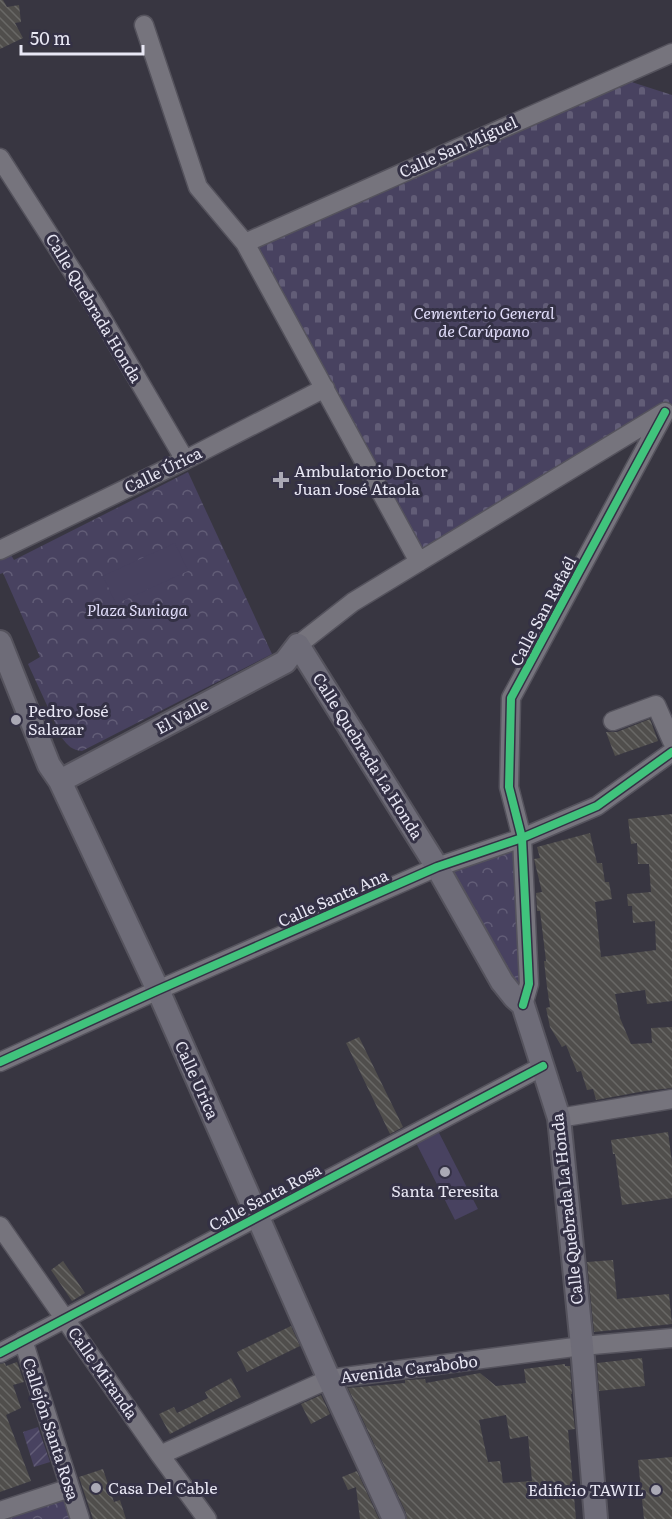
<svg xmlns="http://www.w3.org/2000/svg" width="672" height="1519" font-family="Literata,serif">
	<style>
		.cemetery { fill: url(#cemetery-stones) }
		.park { fill: url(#park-crowns) }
		.garden { fill: url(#garden-furrows) }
		.pitch { fill: #484260 }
		.building { fill: url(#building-back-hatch); fill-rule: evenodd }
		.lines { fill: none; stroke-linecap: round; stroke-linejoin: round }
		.minor-casing { stroke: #55535d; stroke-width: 21 }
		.major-casing { stroke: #55535d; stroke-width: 26 }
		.minor { stroke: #76747d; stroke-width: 18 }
		.major { stroke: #6e6c78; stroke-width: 22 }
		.cycleway-casing { stroke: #343145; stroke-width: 11 }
		.cycleway { stroke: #40c37c; stroke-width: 8 }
		.poi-dot { fill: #aaa9b5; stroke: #343145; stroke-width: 2 }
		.labels { text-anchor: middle; stroke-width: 6; stroke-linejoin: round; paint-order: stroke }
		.street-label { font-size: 16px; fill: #e8e7f4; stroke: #343145 }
		.park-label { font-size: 16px; font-style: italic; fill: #e1ddfa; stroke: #343145 }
		.poi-label { font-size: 16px; fill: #e8e7f4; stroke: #343145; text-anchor: start }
	</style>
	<defs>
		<pattern id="cemetery-stones" width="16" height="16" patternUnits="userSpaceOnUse" patternTransform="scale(1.5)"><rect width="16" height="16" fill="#484260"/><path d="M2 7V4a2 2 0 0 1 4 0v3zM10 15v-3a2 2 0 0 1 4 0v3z" fill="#625d77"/></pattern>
		<pattern id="park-crowns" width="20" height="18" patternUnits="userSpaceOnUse" patternTransform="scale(1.5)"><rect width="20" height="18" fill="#484260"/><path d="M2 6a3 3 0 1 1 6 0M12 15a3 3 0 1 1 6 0" fill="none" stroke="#625d77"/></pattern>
		<pattern id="garden-furrows" width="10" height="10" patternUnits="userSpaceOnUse" patternTransform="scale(1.5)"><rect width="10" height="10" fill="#484260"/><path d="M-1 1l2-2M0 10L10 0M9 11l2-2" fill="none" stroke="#625d77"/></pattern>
		<pattern id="building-back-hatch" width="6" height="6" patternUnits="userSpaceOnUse" patternTransform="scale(1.5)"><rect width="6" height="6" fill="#504e4c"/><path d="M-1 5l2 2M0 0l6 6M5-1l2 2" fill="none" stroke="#696866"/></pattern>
	</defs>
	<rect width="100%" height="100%" fill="#383641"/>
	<path class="cemetery" d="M 616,77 L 672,95 L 672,408 L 419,562 L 245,243 Z"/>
	<path class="park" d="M 188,472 L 272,654 L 82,751 C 72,750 68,746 62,738 L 28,664 L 40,657 L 3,573 L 0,574 L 0,554 L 8,550 L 14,560 Z
		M 517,845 L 520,995 L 446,868 Z
		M 70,1488 L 80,1519 L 0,1519 Z"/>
	<path class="garden" d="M 38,1427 L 50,1462 L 34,1467 L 23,1432 Z"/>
	<path class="pitch" d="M 175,543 L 188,571 L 116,604 L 103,576 Z
		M 434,1123 L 478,1209 L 455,1220 L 412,1135 Z"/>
	<path class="building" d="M 0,0 L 3,0 L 7,7 L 19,5 L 21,22 L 15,23 L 23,38 L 0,49 Z
		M 650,719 L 658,741 L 615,756 L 606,732 L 617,732 Z
		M 672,814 L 672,1001 L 647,1004 L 645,990 L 615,994 L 620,1018 L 631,1044 L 652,1043 L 651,1028 L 672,1027 L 672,1088 L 645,1091 L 596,1100 L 593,1089 L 587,1090 L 581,1071 L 577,1072 L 566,1045 L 562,1047 L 550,1027 L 546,1008 L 550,1007 L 547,987 L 544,961 L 546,961 L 540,911 L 537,911 L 537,910 L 536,893 L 542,892 L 534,859 L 540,858 L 537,847 L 590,833 L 597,863 L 602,863 L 605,882 L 609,882 L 612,899 L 595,902 L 601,957 L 656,950 L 655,921 L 633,923 L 632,906 L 628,906 L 627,894 L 651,892 L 649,864 L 638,864 L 637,843 L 631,844 L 628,819 Z
		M 359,1037 L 403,1127 L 390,1134 L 346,1043 Z
		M 668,1132 L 672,1162 L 672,1198 L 622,1205 L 615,1154 L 613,1154 L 611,1140 Z
		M 613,1260 L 617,1299 L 669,1294 L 672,1324 L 594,1332 L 587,1262 Z
		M 63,1261 L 85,1293 L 72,1301 L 51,1270 Z
		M 291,1326 L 300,1346 L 247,1372 L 237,1352 Z
		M 642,1358 L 645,1386 L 599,1391 L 597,1363 Z
		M 17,1362 L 24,1382 L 13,1385 L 21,1408 L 6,1415 L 31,1481 L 0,1492 L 0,1364 L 5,1363 L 6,1366 Z
		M 565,1364 L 565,1366 L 570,1366 L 572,1394 L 571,1394 L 575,1429 L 568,1430 L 576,1519 L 407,1519 L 406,1513 L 348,1388 L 405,1383 L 405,1380 L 409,1380 L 425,1379 L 426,1383 L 480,1373 L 496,1386 L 526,1383 L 524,1369 ZM 506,1415 L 510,1439 L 528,1436 L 532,1481 L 503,1483 L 500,1461 L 488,1462 L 479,1420 Z
		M 231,1378 L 241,1397 L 170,1434 L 159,1414 L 174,1407 L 177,1413 L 208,1398 L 205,1392 Z
		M 321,1395 L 330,1414 L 311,1424 L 301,1404 Z
		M 672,1457 L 672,1519 L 644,1519 L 638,1460 Z
		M 103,1469 L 114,1502 L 120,1500 L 126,1519 L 93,1519 L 79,1477 Z
		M 357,1471 L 379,1519 L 360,1519 L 356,1487 L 348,1490 L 342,1477 Z"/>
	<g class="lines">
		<defs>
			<path id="minor" d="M 144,25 L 198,187 L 245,243 L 419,562
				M 0,158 L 96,308 L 185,460
				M 245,243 L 672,53
				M 0,550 L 185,460 L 325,388
				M 298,645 L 353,602 L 665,412
				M 613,721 L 656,705 L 672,741
				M 523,1005 L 529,984 L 522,838 L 509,787 L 511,698 L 665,412
				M 0,1062 L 158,990 L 437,867 L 522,838 L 597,806 L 672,752
				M 559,1118 L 672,1099
				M 0,1226 L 160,1455 L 207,1519
				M 23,1340 L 80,1519
				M 0,1353 L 543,1066
				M 160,1455 L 329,1379 L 582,1346 L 672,1338
				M 0,1511 L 70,1488"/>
			<path id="major" d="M 0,642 L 49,765 L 60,781 L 158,990 L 329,1379 L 394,1519
				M 60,781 L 285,662 L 298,645 L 437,867 L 502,982 L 514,997 L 523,1005 L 559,1118 L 582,1346 L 596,1519"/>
		</defs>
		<use href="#minor" class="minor-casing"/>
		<use href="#major" class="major-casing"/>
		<use href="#minor" class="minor"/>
		<use href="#major" class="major"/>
		<defs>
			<path id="cycleway" d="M 523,1005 L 529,984 L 522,838 L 509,787 L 511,698 L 665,412
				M 0,1062 L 158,990 L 437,867 L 522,838 L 597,806 L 672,752
				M 0,1353 L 543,1066"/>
		</defs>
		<use href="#cycleway" class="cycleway-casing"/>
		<use href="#cycleway" class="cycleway"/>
	</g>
	<g class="poi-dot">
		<path d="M278 471h6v6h6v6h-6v6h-6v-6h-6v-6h6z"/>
		<circle cx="16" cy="720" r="6"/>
		<circle cx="445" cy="1172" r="6"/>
		<circle cx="96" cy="1488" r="6"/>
		<circle cx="656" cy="1490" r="6"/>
	</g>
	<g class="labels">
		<g class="street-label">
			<text transform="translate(458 147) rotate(-24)" y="6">Calle San Miguel</text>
			<text transform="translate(94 308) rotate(59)" y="6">Calle Quebrada Honda</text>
			<text transform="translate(163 470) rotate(-26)" y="6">Calle Úrica</text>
			<text transform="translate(543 611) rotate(-62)" y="6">Calle San Rafaél</text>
			<text transform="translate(182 716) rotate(-28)" y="6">El Valle</text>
			<text transform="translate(368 756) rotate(58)" y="6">Calle Quebrada La Honda</text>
			<text transform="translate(333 898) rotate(-24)" y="6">Calle Santa Ana</text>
			<text transform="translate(197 1080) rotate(66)" y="6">Calle Urica</text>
			<text transform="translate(265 1197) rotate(-28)" y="6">Calle Santa Rosa</text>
			<text transform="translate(567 1209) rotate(-96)" y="6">Calle Quebrada La Honda</text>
			<text transform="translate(409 1369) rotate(-7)" y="6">Avenida Carabobo</text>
			<text transform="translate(103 1373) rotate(55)" y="6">Calle Miranda</text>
			<text transform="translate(51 1429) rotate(72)" y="6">Callejón Santa Rosa</text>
		</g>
		<g class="park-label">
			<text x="484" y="319">Cementerio General<tspan x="484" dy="18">de Carúpano</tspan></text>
			<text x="137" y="616">Plaza Suniaga</text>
		</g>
		<g class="poi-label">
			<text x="294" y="477">Ambulatorio Doctor<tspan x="294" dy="18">Juan José Ataola</tspan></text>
			<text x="28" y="717">Pedro José<tspan x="28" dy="18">Salazar</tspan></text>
			<text x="445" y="1197" text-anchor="middle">Santa Teresita</text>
			<text x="108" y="1494">Casa Del Cable</text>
			<text x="644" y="1496" text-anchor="end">Edificio TAWIL</text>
		</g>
	</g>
	<path d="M21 45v9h122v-9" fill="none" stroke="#e8e7f4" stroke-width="3"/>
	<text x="30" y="45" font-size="18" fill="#e8e7f4" stroke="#343145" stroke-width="4.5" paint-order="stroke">50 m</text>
</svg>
